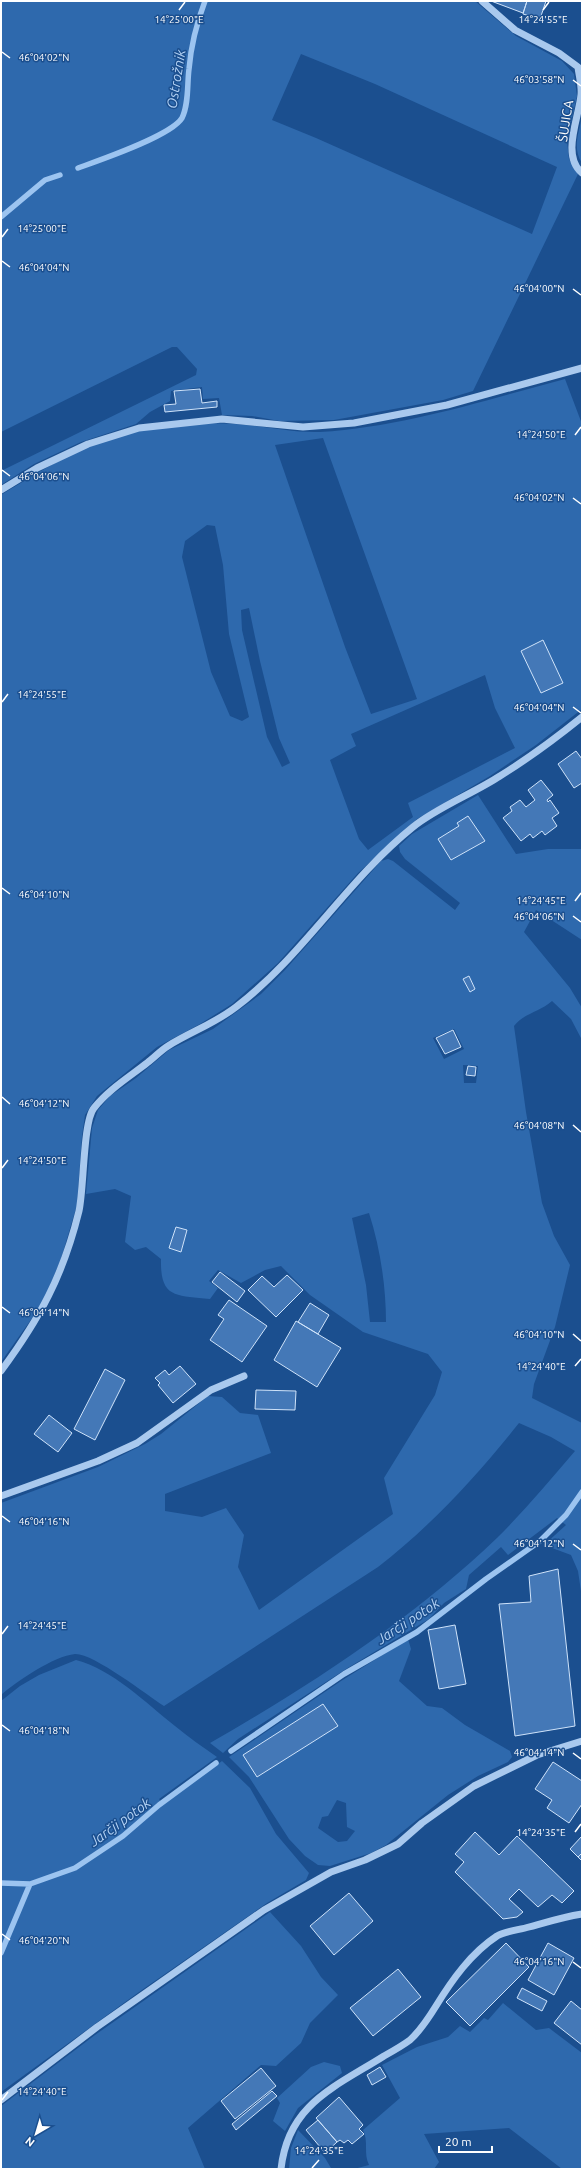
<svg xmlns="http://www.w3.org/2000/svg" width="583" height="2170" font-family="Ubuntu,sans-serif">
	<style>
		.green { fill: #2e69ad; fill-rule: evenodd }
		.lines { fill: none; stroke-linecap: round; stroke-linejoin: round }
		.stream { stroke: #9cc4f0; stroke-width: 5.5 }
		.building { fill: #4478b7; stroke: #cfe3fa }
		.minor { stroke: #a9c9ee; stroke-width: 7 }
		.ticks { fill: none; stroke: #fff; stroke-width: 1.5 }
		.labels { text-anchor: middle; stroke-width: 3; stroke-linejoin: round; paint-order: stroke }
		.street-label { font-size: 13px; fill: #fff; stroke: #1b4f8f }
		.water-label { font-size: 14px; font-style: italic; fill: #b5d3f5; stroke: #1b4f8f }
		.ticks-label { font-size: 10px; text-anchor: middle; fill: #fff; stroke: #1b4f8f; stroke-width: 3; stroke-linejoin: round; paint-order: stroke }
	</style>
	<rect width="100%" height="100%" fill="#1b4f8f"/>
	<path class="green" d="M 1,1 L 475,1 L 516,36 L 562,61 L 574,74 L 577,96 L 567,141 L 569,159 L 578,174 L 473,391 L 443,400 L 334,420 L 279,421 L 252,416 L 222,415 L 219,398 L 203,399 L 202,387 L 171,391 L 170,401 L 150,412 L 136,424 L 81,442 L 34,464 L 1,485 L 1,471 L 196,375 L 197,369 L 177,347 L 172,347 L 1,432 ZM 301,54 L 375,84 L 557,167 L 532,234 L 316,138 L 272,120 Z
		M 582,116 L 582,163 C 572,148 579,133 582,116 Z
		M 565,379 L 582,424 L 582,709 L 536,745 L 490,776 L 417,819 L 358,873 L 278,963 L 232,1004 L 200,1024 L 157,1047 L 97,1096 L 85,1115 L 82,1136 L 77,1205 L 61,1259 L 42,1304 L 1,1362 L 1,495 C 29,478 57,460 88,447 C 133,427 187,421 236,424 C 264,426 292,433 320,432 C 404,427 485,400 565,379 ZM 323,438 L 417,699 L 371,714 L 345,647 L 275,445 ZM 207,525 L 215,526 L 223,565 L 229,634 L 249,717 L 242,721 L 230,716 L 211,672 L 182,557 L 185,541 ZM 249,608 L 260,661 L 279,738 L 290,763 L 282,767 L 267,737 L 242,630 L 241,610 ZM 485,675 L 495,708 L 515,748 L 408,803 L 413,817 L 368,850 L 359,839 L 330,760 L 356,746 L 351,734 Z
		M 478,795 L 516,854 L 548,849 L 582,849 L 582,940 L 536,910 L 524,932 L 570,988 L 582,1008 L 582,1040 L 571,1019 L 552,1001 C 540,1012 524,1013 514,1026 L 526,1112 L 542,1203 L 554,1236 L 570,1265 L 555,1327 L 534,1384 L 532,1398 L 582,1423 L 582,1598 L 578,1571 L 571,1555 L 544,1545 L 566,1525 L 557,1518 L 508,1555 L 501,1547 L 469,1575 L 466,1589 L 444,1603 L 429,1619 L 346,1669 L 238,1739 L 223,1753 L 210,1743 C 310,1686 415,1617 498,1537 C 525,1510 550,1480 575,1451 L 551,1437 L 519,1423 C 477,1476 432,1525 378,1567 L 164,1706 C 147,1695 93,1653 75,1654 C 54,1656 17,1681 1,1695 L 1,1503 L 98,1467 L 145,1444 L 161,1434 L 208,1396 L 222,1397 L 240,1413 L 258,1415 L 271,1453 L 165,1494 L 165,1511 L 202,1517 L 226,1508 L 244,1535 L 238,1567 L 259,1610 L 393,1514 L 384,1478 L 435,1395 L 442,1372 L 428,1354 L 363,1332 L 310,1295 L 281,1266 L 265,1270 L 241,1283 L 218,1270 L 209,1281 L 218,1288 L 210,1299 C 176,1295 160,1299 161,1259 L 146,1247 L 135,1250 L 125,1242 L 131,1196 L 115,1189 L 86,1194 L 92,1128 L 98,1110 L 110,1096 L 136,1078 L 169,1050 L 213,1029 L 261,994 L 285,970 L 381,861 L 388,859 L 393,861 L 455,910 L 460,903 L 405,859 L 400,852 L 399,846 L 412,834 ZM 454,1029 L 464,1049 L 444,1059 L 433,1038 ZM 463,1065 L 478,1066 L 476,1083 L 464,1083 ZM 369,1213 C 380,1247 386,1286 386,1322 L 370,1322 L 366,1285 L 352,1218 Z
		M 408,1639 L 411,1649 L 399,1681 L 427,1706 L 442,1708 L 465,1725 L 510,1751 L 512,1757 L 508,1762 L 478,1776 L 448,1795 L 386,1845 L 371,1853 L 330,1866 L 318,1865 L 305,1856 L 289,1839 L 249,1777 L 229,1757 L 341,1681 ZM 337,1800 L 346,1803 L 347,1827 L 355,1831 L 347,1841 L 338,1842 L 318,1828 L 322,1817 L 328,1816 Z
		M 76,1660 C 112,1669 146,1703 175,1726 C 188,1737 203,1747 217,1757 L 159,1799 L 163,1805 L 222,1761 L 250,1788 L 276,1834 L 309,1873 L 306,1880 L 267,1903 L 139,1992 L 1,2092 L 1,1701 L 20,1686 L 39,1675 Z
		M 270,1912 L 301,1946 L 321,1977 L 338,1995 L 310,2023 L 301,2043 L 276,2066 L 261,2065 L 188,2128 L 205,2169 L 1,2169 L 1,2106 L 95,2035 Z
		M 503,2003 L 536,2030 L 549,2028 L 582,2053 L 582,2169 L 562,2169 L 509,2128 L 424,2134 L 439,2162 L 434,2169 L 354,2169 L 369,2165 C 363,2153 369,2142 363,2130 L 400,2098 L 382,2065 L 417,2047 L 448,2037 L 460,2026 L 470,2032 L 484,2018 L 488,2020 Z
		M 324,2062 L 340,2066 L 342,2073 L 298,2108 L 285,2131 L 273,2121 L 280,2103 L 277,2098 L 311,2067 Z
		M 298,2130 L 325,2158 L 331,2168 L 335,2169 L 289,2169 L 291,2148 Z"/>
	<g class="lines">
		<path class="stream" d="M 78,168 C 100,160 171,136 182,118 C 189,104 187,84 189,69 C 191,46 197,22 205,1
			M 1,217 L 45,180 L 60,175
			M 231,1751 L 344,1674 L 417,1632 L 486,1579 L 540,1541 L 566,1515 L 582,1492
			M 1,1883 L 30,1884 L 75,1868 L 123,1836 L 159,1805 L 216,1763
			M 1,1953 L 30,1884"/>
	</g>
	<path class="building" d="M 491,1 L 527,1 L 523,13 Z
		M 527,1 L 546,1 L 540,19 L 523,14 Z
		M 200,389 L 202,403 L 217,401 L 217,407 L 165,412 L 164,405 L 176,404 L 174,391 Z
		M 543,640 L 563,683 L 541,693 L 521,651 Z
		M 576,751 L 582,759 L 582,783 L 574,788 L 558,764 Z
		M 541,780 L 553,795 L 547,800 L 548,802 L 550,800 L 559,813 L 552,818 L 557,826 L 545,835 L 542,831 L 533,838 L 530,834 L 521,841 L 503,818 L 512,811 L 510,807 L 520,800 L 526,807 L 535,800 L 528,790 Z
		M 468,816 L 485,841 L 451,860 L 438,839 L 459,826 L 457,823 Z
		M 469,976 L 475,989 L 470,992 L 463,979 Z
		M 453,1030 L 461,1047 L 445,1054 L 436,1038 Z
		M 468,1066 L 476,1067 L 475,1076 L 466,1075 Z
		M 176,1227 L 187,1230 L 181,1252 L 169,1248 Z
		M 220,1272 L 245,1291 L 237,1302 L 212,1282 Z
		M 287,1275 L 303,1290 L 276,1317 L 248,1290 L 262,1276 L 274,1287 Z
		M 229,1300 L 267,1326 L 242,1362 L 210,1340 L 224,1319 L 218,1315 Z
		M 310,1303 L 329,1315 L 318,1334 L 298,1322 Z
		M 296,1321 L 341,1348 L 317,1387 L 274,1360 Z
		M 180,1366 L 196,1384 L 173,1403 L 158,1385 L 160,1383 L 155,1378 L 165,1370 L 169,1375 Z
		M 105,1369 L 125,1380 L 95,1440 L 74,1429 Z
		M 256,1390 L 296,1391 L 295,1410 L 255,1409 Z
		M 49,1415 L 72,1433 L 58,1452 L 34,1434 Z
		M 558,1569 L 575,1726 L 515,1736 L 499,1604 L 531,1602 L 529,1576 Z
		M 455,1625 L 466,1684 L 439,1689 L 428,1630 Z
		M 323,1704 L 338,1726 L 257,1777 L 243,1755 Z
		M 553,1762 L 582,1781 L 582,1804 L 569,1823 L 547,1808 L 552,1800 L 535,1789 Z
		M 475,1832 L 499,1855 L 517,1836 L 574,1891 L 562,1903 L 552,1895 L 538,1907 L 519,1889 L 509,1899 L 523,1912 L 517,1917 L 503,1919 L 455,1872 L 464,1862 L 455,1854 Z
		M 582,1836 L 582,1853 L 578,1857 L 570,1849 Z
		M 582,1853 L 582,1861 L 578,1857 Z
		M 349,1893 L 373,1921 L 334,1955 L 310,1926 Z
		M 506,1943 L 529,1967 L 470,2026 L 446,2002 Z
		M 548,1943 L 574,1958 L 554,1995 L 528,1980 Z
		M 398,1969 L 421,1997 L 373,2036 L 350,2008 Z
		M 522,1988 L 547,2001 L 542,2011 L 517,1998 Z
		M 571,2001 L 582,2010 L 582,2045 L 554,2023 Z
		M 380,2067 L 386,2077 L 372,2085 L 367,2075 Z
		M 261,2068 L 276,2086 L 235,2119 L 221,2101 Z
		M 272,2091 L 277,2096 L 236,2130 L 232,2124 Z
		M 339,2097 L 363,2125 L 359,2129 L 364,2134 L 352,2144 L 348,2140 L 344,2143 L 340,2140 L 337,2142 L 316,2118 Z
		M 318,2120 L 337,2142 L 325,2153 L 306,2130 Z"/>
	<g class="lines">
		<path class="minor" d="M 482,1 L 515,30 L 559,53 L 578,67 C 579,76 582,86 581,95 C 579,117 561,156 582,173
			M 1,490 L 37,468 L 88,444 L 139,428 L 222,419 L 303,427 L 354,423 L 447,405 L 582,368
			M 1,1371 C 40,1318 63,1276 79,1211 C 84,1189 83,1121 94,1108 C 108,1090 129,1077 147,1063 C 154,1058 160,1051 168,1046 C 190,1032 214,1024 236,1007 C 303,956 347,880 413,827 C 436,808 474,793 500,776 C 529,758 556,738 582,717
			M 1,1496 L 98,1461 L 137,1443 L 211,1390 L 244,1376
			M 1,2100 L 97,2027 L 264,1910 L 331,1872 L 365,1860 L 398,1844 L 422,1823 L 474,1786 L 537,1755 L 582,1741
			M 281,2169 C 288,2104 335,2087 384,2056 C 393,2051 402,2046 410,2040 C 421,2030 428,2019 436,2006 C 452,1980 471,1953 497,1936 C 506,1931 519,1930 529,1927 C 547,1922 563,1917 582,1914"/>
	</g>
	<path class="ticks" d="M 179,10 L 185,2M 543,10 L 549,2M 2,52 L 10,58M 573,80 L 581,86M 2,237 L 8,229M 2,261 L 10,267M 573,289 L 581,295M 575,435 L 581,427M 2,470 L 10,476M 573,498 L 581,504M 2,702 L 8,694M 573,707 L 581,713M 2,888 L 10,894M 575,901 L 581,893M 573,916 L 581,922M 2,1097 L 10,1104M 573,1125 L 581,1132M 2,1168 L 8,1160M 2,1307 L 10,1313M 573,1334 L 581,1341M 575,1366 L 581,1359M 2,1516 L 10,1522M 573,1544 L 581,1550M 2,1634 L 8,1626M 2,1725 L 10,1731M 573,1753 L 581,1759M 575,1832 L 581,1824M 2,1934 L 10,1940M 573,1962 L 581,1968M 2,2100 L 8,2092M 312,2168 L 319,2160"/>
	<g class="labels">
		<g class="street-label">
			<text transform="translate(565 121) rotate(-81)" y="5">ŠUJICA</text>
		</g>
		<g class="water-label">
			<text transform="translate(176 79) rotate(-81)" y="5">Ostrožnik</text>
			<text transform="translate(408 1621) rotate(-33)" y="5">Jarčji potok</text>
			<text transform="translate(120 1822) rotate(-36)" y="5">Jarčji potok</text>
		</g>
	</g>
	<g class="ticks-label">
		<text x="179" y="23">14°25'00"E</text>
		<text x="543" y="23">14°24'55"E</text>
		<text x="44" y="61">46°04'02"N</text>
		<text x="539" y="83">46°03'58"N</text>
		<text x="42" y="232">14°25'00"E</text>
		<text x="44" y="271">46°04'04"N</text>
		<text x="539" y="292">46°04'00"N</text>
		<text x="541" y="438">14°24'50"E</text>
		<text x="44" y="480">46°04'06"N</text>
		<text x="539" y="501">46°04'02"N</text>
		<text x="42" y="698">14°24'55"E</text>
		<text x="539" y="711">46°04'04"N</text>
		<text x="44" y="898">46°04'10"N</text>
		<text x="541" y="904">14°24'45"E</text>
		<text x="539" y="920">46°04'06"N</text>
		<text x="44" y="1107">46°04'12"N</text>
		<text x="539" y="1129">46°04'08"N</text>
		<text x="42" y="1164">14°24'50"E</text>
		<text x="44" y="1316">46°04'14"N</text>
		<text x="539" y="1338">46°04'10"N</text>
		<text x="541" y="1370">14°24'40"E</text>
		<text x="44" y="1525">46°04'16"N</text>
		<text x="539" y="1547">46°04'12"N</text>
		<text x="42" y="1629">14°24'45"E</text>
		<text x="44" y="1734">46°04'18"N</text>
		<text x="539" y="1756">46°04'14"N</text>
		<text x="541" y="1836">14°24'35"E</text>
		<text x="44" y="1944">46°04'20"N</text>
		<text x="539" y="1965">46°04'16"N</text>
		<text x="42" y="2095">14°24'40"E</text>
		<text x="319" y="2154">14°24'35"E</text>
	</g>
	<rect width="583" height="2170" fill="none" stroke="#ffffff" stroke-width="4"/>
	<g transform="translate(36 2134) rotate(218)" stroke="#1b4f8f" stroke-width="3" paint-order="stroke">
	<path d="M0-3L7 15L0 10L-7 15Z" fill="#ffffff"/>
	<text y="-6" font-size="11" font-weight="bold" text-anchor="middle" fill="#ffffff">N</text>
	</g>
	<path d="M439 2146v6h53v-6" fill="none" stroke="#ffffff" stroke-width="2"/>
	<text x="445" y="2146" font-size="12" fill="#ffffff" stroke="#1b4f8f" stroke-width="3" paint-order="stroke">20 m</text>
</svg>
